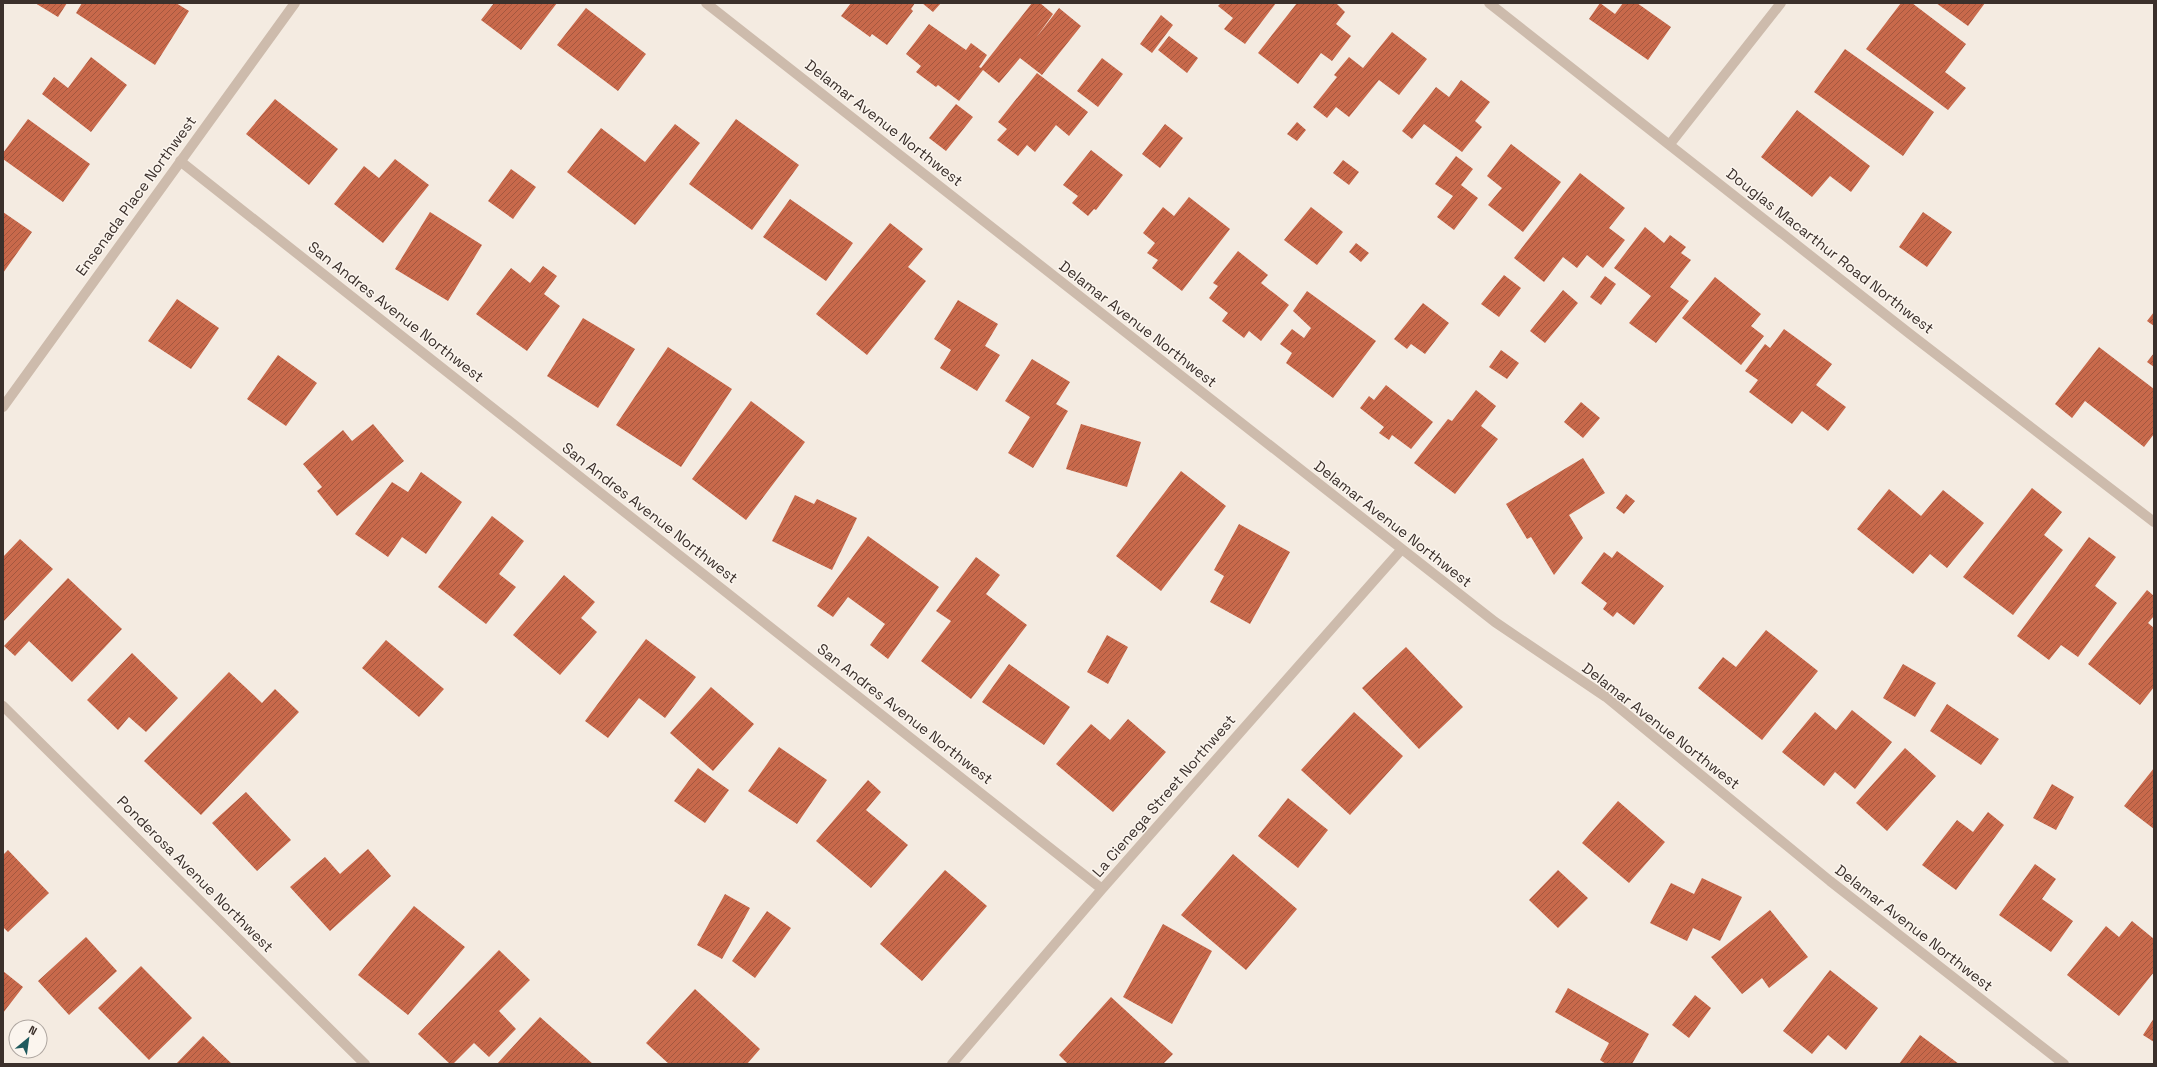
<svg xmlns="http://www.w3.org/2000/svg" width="2157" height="1067" font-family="'Space Grotesk',sans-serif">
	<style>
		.building { fill: url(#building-hatch) }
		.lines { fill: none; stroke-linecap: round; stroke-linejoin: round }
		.minor { stroke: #cdbbac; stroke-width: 10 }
		.labels { text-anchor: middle; stroke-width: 3; stroke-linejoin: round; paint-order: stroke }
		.street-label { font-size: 15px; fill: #3b302b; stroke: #fbf5ee }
	</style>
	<defs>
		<pattern id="building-hatch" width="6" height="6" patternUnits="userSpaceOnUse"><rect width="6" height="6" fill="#c8694b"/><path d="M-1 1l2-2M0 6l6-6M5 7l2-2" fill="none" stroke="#a4573f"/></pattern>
	</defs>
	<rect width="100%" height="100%" fill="#f4ebe1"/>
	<path class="building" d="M 35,3 L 67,3 L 58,17 Z
		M 82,3 L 176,3 L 189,11 L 155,65 L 76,13 Z
		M 494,3 L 557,3 L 521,50 L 481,20 Z
		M 851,3 L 915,3 L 911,9 L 913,11 L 887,45 L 872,34 L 870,37 L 841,16 Z
		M 922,3 L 941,3 L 933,12 Z
		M 1032,3 L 1040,3 L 1053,14 L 1036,38 L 1059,8 L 1081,26 L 1042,75 L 1020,58 L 999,83 L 983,70 L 959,101 L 938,85 L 936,87 L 916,72 L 921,66 L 906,54 L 929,24 L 966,50 L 971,43 L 987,55 L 979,67 L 981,68 Z
		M 1221,3 L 1276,3 L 1245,44 L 1224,29 L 1233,18 L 1218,6 Z
		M 1297,3 L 1336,3 L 1345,12 L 1336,24 L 1351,36 L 1332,61 L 1321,53 L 1298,84 L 1258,53 Z
		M 1600,3 L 1615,14 L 1623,3 L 1637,3 L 1671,27 L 1648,60 L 1589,19 Z
		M 1901,3 L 1912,3 L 1966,44 L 1945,72 L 1966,88 L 1948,110 L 1866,49 Z
		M 1936,3 L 1985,3 L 1968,26 Z
		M 586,8 L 646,54 L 618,91 L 557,45 Z
		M 1161,15 L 1173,25 L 1152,53 L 1140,44 Z
		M 1392,32 L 1427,59 L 1399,95 L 1379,80 L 1349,117 L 1336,107 L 1327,118 L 1313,107 L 1337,77 L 1334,75 L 1349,57 L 1363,68 Z
		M 1169,36 L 1198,58 L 1187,73 L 1158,50 Z
		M 1845,49 L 1934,112 L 1903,156 L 1814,92 Z
		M 91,57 L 127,85 L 91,132 L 42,94 L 54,77 L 68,88 Z
		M 1102,58 L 1123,74 L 1098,107 L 1077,91 Z
		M 1037,73 L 1088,112 L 1069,136 L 1056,125 L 1035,152 L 1027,145 L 1018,156 L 997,140 L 1007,129 L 998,122 Z
		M 1461,80 L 1490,102 L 1475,121 L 1482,127 L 1462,152 L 1424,124 L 1412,139 L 1402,131 L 1436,87 L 1449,97 Z
		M 275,99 L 338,149 L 309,185 L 246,134 Z
		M 956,104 L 973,117 L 946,151 L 929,138 Z
		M 1797,110 L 1870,166 L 1851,192 L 1830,176 L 1812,197 L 1761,157 Z
		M 28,119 L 90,164 L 63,202 L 3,159 L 3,153 Z
		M 736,119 L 799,165 L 752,230 L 689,184 Z
		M 1297,122 L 1306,130 L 1297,141 L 1287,134 Z
		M 675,124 L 700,143 L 635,225 L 567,172 L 601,128 L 645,162 Z
		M 1165,124 L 1183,138 L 1160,168 L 1142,154 Z
		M 1511,144 L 1561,182 L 1523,232 L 1488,205 L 1502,188 L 1487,176 Z
		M 1091,150 L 1123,175 L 1096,210 L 1094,209 L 1088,216 L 1072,203 L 1078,196 L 1063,185 Z
		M 1456,156 L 1473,169 L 1461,185 L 1478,198 L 1454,230 L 1437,217 L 1453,196 L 1435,184 Z
		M 395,159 L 429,185 L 383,243 L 334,204 L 364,166 L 379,178 Z
		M 1343,160 L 1359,172 L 1349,185 L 1333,173 Z
		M 511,169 L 536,187 L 513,219 L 488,201 Z
		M 1580,173 L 1625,208 L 1609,228 L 1625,240 L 1603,268 L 1587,255 L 1577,268 L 1563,257 L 1544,282 L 1514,258 Z
		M 1189,197 L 1230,229 L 1182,291 L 1152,268 L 1158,260 L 1147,253 L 1155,243 L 1143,233 L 1163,207 L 1174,216 Z
		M 790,199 L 853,243 L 826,281 L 763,237 Z
		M 1311,207 L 1343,232 L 1317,265 L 1284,240 Z
		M 3,212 L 32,232 L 3,273 Z
		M 430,212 L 482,245 L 448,301 L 395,269 Z
		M 1923,212 L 1952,232 L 1927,267 L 1899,247 Z
		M 890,223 L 923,249 L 908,267 L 926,281 L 867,355 L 816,314 Z
		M 1645,227 L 1664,243 L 1670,235 L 1686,247 L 1681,253 L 1691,260 L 1670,287 L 1689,301 L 1656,343 L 1629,323 L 1651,296 L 1614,268 Z
		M 1356,243 L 1369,253 L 1361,262 L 1349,252 Z
		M 1238,251 L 1268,275 L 1261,283 L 1289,305 L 1261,341 L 1249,331 L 1244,338 L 1222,321 L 1228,313 L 1209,298 L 1218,286 L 1213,283 Z
		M 543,266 L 557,276 L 544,294 L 560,306 L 527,351 L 476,314 L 511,268 L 530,283 Z
		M 1504,275 L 1521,288 L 1499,317 L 1481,304 Z
		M 1605,276 L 1616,284 L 1601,305 L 1590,297 Z
		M 1715,277 L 1761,314 L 1751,326 L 1764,336 L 1741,365 L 1682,318 Z
		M 1563,290 L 1578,303 L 1545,343 L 1530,331 Z
		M 1307,291 L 1376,341 L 1333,398 L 1286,363 L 1292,353 L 1280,344 L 1292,329 L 1304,338 L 1311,328 L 1293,311 Z
		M 177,299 L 219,328 L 191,369 L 148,341 Z
		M 958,300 L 998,324 L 985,346 L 1000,355 L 977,391 L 940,368 L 951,350 L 934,339 Z
		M 1423,303 L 1449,323 L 1425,354 L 1411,344 L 1407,349 L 1394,339 Z
		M 2154,312 L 2154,326 L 2147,321 Z
		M 583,318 L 635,349 L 598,408 L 547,376 Z
		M 1784,329 L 1832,364 L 1816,385 L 1846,407 L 1828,431 L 1802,411 L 1792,424 L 1749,392 L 1758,380 L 1745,371 L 1765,344 L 1770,348 Z
		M 668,347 L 732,389 L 681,467 L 616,425 Z
		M 2099,347 L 2154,389 L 2154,434 L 2144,447 L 2085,401 L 2072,418 L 2055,404 Z
		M 1501,350 L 1519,363 L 1507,379 L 1489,367 Z
		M 2154,353 L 2154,367 L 2147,362 Z
		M 278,355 L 317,383 L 286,426 L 247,399 Z
		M 1032,359 L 1070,382 L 1056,404 L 1068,411 L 1033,468 L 1008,453 L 1030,417 L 1005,401 Z
		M 1386,385 L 1433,422 L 1411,449 L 1392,435 L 1389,440 L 1379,433 L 1384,427 L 1360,408 L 1369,396 L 1374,400 Z
		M 1476,390 L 1496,406 L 1481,426 L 1498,439 L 1455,494 L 1414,463 L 1448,419 L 1452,421 Z
		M 751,401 L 805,442 L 746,520 L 692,479 Z
		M 1581,402 L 1600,418 L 1583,438 L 1564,422 Z
		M 373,424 L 404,461 L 337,516 L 317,491 L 322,487 L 303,464 L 343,430 L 352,441 Z
		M 1081,424 L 1141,442 L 1127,487 L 1066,469 Z
		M 1583,458 L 1605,493 L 1569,515 L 1583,538 L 1554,575 L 1531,537 L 1527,539 L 1506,504 Z
		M 1181,471 L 1226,506 L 1161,591 L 1116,556 Z
		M 421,472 L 462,502 L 426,554 L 402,537 L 388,557 L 355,534 L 392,482 L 408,492 Z
		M 2032,488 L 2062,512 L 2044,535 L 2063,550 L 2013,615 L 1963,577 Z
		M 1889,489 L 1921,516 L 1943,490 L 1984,523 L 1947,568 L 1930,554 L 1913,574 L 1857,529 Z
		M 1626,494 L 1635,501 L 1624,514 L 1616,508 Z
		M 795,495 L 814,504 L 817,499 L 857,518 L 832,570 L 772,541 Z
		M 492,516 L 524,541 L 499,574 L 516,587 L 486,624 L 438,587 Z
		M 1239,524 L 1290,552 L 1250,624 L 1210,602 L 1224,576 L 1214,570 Z
		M 868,536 L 939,587 L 888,659 L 870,645 L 885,624 L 848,597 L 833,617 L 817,606 Z
		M 2089,537 L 2116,557 L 2095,586 L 2117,603 L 2078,657 L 2061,645 L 2049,660 L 2017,636 Z
		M 20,539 L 53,569 L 3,622 L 3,557 Z
		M 1617,551 L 1664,586 L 1634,625 L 1617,612 L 1613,617 L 1603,609 L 1607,603 L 1581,583 L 1604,552 L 1612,558 Z
		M 976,557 L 1000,575 L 986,594 L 1027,625 L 971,699 L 921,661 L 951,621 L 936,611 Z
		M 564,575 L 595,602 L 581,618 L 597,632 L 560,675 L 513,635 Z
		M 68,578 L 122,629 L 72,682 L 29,641 L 15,656 L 4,646 Z
		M 2147,590 L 2154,596 L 2154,616 L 2148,623 L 2154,628 L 2154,687 L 2140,705 L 2088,664 Z
		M 1766,630 L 1818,671 L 1762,740 L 1698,688 L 1723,657 L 1736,667 Z
		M 1107,635 L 1128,647 L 1108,684 L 1087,672 Z
		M 646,639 L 696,677 L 665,718 L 639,698 L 608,738 L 585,721 Z
		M 386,640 L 444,689 L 419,717 L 362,668 Z
		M 1406,647 L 1463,707 L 1419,749 L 1362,688 Z
		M 132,653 L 178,698 L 146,732 L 129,717 L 118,730 L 87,700 Z
		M 1009,664 L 1070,707 L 1044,745 L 982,702 Z
		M 1903,664 L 1936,683 L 1915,717 L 1883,698 Z
		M 229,672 L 262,703 L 275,689 L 299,712 L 201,815 L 144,761 Z
		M 711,687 L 754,724 L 713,771 L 670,733 Z
		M 1947,704 L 1999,739 L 1981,765 L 1930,731 Z
		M 1852,710 L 1892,742 L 1855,789 L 1835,772 L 1824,786 L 1782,752 L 1815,712 L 1836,730 Z
		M 1354,712 L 1403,756 L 1350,815 L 1301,770 Z
		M 1128,719 L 1166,752 L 1113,812 L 1056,764 L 1091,724 L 1110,740 Z
		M 779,747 L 827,780 L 797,824 L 748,791 Z
		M 1905,748 L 1936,776 L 1887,831 L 1856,803 Z
		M 698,768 L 729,790 L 705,823 L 674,801 Z
		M 2154,768 L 2154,829 L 2124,806 Z
		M 868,780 L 881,792 L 866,810 L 908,845 L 871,888 L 816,841 Z
		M 2052,784 L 2074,797 L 2056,830 L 2033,818 Z
		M 246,792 L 291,840 L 257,871 L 212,823 Z
		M 1288,798 L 1328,830 L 1298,868 L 1258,836 Z
		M 1618,801 L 1665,842 L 1629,883 L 1582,843 Z
		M 1988,812 L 2004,825 L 1956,890 L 1922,865 L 1957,820 L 1973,832 Z
		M 368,849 L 391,876 L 330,931 L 290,887 L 325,857 L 340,874 Z
		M 8,850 L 49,893 L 8,932 L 3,927 L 3,855 Z
		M 1233,854 L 1297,909 L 1246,970 L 1181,915 Z
		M 2035,864 L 2056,879 L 2042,899 L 2073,921 L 2051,952 L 1999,915 Z
		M 945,870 L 987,906 L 922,981 L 880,944 Z
		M 1558,870 L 1588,898 L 1558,928 L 1529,900 Z
		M 1702,878 L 1742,897 L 1720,941 L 1693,928 L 1687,941 L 1650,923 L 1671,883 L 1694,894 Z
		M 725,894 L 750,908 L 722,959 L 697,945 Z
		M 414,906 L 465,947 L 408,1015 L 358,975 Z
		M 1770,910 L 1808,957 L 1769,988 L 1762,978 L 1742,994 L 1711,957 Z
		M 767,911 L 791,928 L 755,978 L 732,961 Z
		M 2132,921 L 2154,939 L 2154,972 L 2119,1016 L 2067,975 L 2106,926 L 2119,937 Z
		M 1163,924 L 1212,951 L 1172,1024 L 1123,997 Z
		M 86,937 L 117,971 L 69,1015 L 38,981 Z
		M 499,950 L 530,980 L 499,1011 L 516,1029 L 489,1057 L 474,1043 L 453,1064 L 450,1064 L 418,1034 Z
		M 141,966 L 192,1018 L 149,1060 L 98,1008 Z
		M 1830,970 L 1878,1008 L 1846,1050 L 1828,1035 L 1812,1054 L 1783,1031 Z
		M 3,971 L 23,987 L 3,1013 Z
		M 1568,988 L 1649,1034 L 1632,1064 L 1606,1064 L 1600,1060 L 1609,1043 L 1555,1012 Z
		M 695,989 L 760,1049 L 747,1064 L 669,1064 L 646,1043 Z
		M 1695,995 L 1711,1008 L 1689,1038 L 1672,1025 Z
		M 1111,997 L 1173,1054 L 1163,1064 L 1068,1064 L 1059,1055 Z
		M 540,1017 L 593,1064 L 497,1064 Z
		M 2154,1018 L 2154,1042 L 2143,1035 Z
		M 1920,1035 L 1959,1064 L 1899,1064 Z
		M 203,1036 L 232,1064 L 176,1064 Z"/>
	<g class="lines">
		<path class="minor" d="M 706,3 L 1495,622 L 1606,697 L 1830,881 L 2064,1064
			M 1489,3 L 1910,334 L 2154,522
			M 1670,144 L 1781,3
			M 180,161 L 1102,889
			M 3,407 L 295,3
			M 3,706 L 365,1064
			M 952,1064 L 1102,889 L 1401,550"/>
	</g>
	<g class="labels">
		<g class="street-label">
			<text transform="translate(884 123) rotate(38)" y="5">Delamar Avenue Northwest</text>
			<text transform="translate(136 196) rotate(-54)" y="5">Ensenada Place Northwest</text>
			<text transform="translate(1830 251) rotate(38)" y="5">Douglas Macarthur Road Northwest</text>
			<text transform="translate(396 312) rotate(38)" y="5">San Andres Avenue Northwest</text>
			<text transform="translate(1138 324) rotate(38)" y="5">Delamar Avenue Northwest</text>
			<text transform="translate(650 513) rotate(38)" y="5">San Andres Avenue Northwest</text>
			<text transform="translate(1393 524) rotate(38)" y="5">Delamar Avenue Northwest</text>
			<text transform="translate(905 714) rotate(38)" y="5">San Andres Avenue Northwest</text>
			<text transform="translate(1661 726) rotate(38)" y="5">Delamar Avenue Northwest</text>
			<text transform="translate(1164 796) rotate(-49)" y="5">La Cienega Street Northwest</text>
			<text transform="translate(195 874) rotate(45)" y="5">Ponderosa Avenue Northwest</text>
			<text transform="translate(1914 928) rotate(38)" y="5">Delamar Avenue Northwest</text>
		</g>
	</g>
	<rect width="2157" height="1067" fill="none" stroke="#3b302b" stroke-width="8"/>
	<g transform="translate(28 1039) rotate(29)"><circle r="19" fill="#fbf5ee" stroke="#aea6a0"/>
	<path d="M0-3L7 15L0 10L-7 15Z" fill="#1f5a5e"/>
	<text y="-6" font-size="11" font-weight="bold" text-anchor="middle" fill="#3b302b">N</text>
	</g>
</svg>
